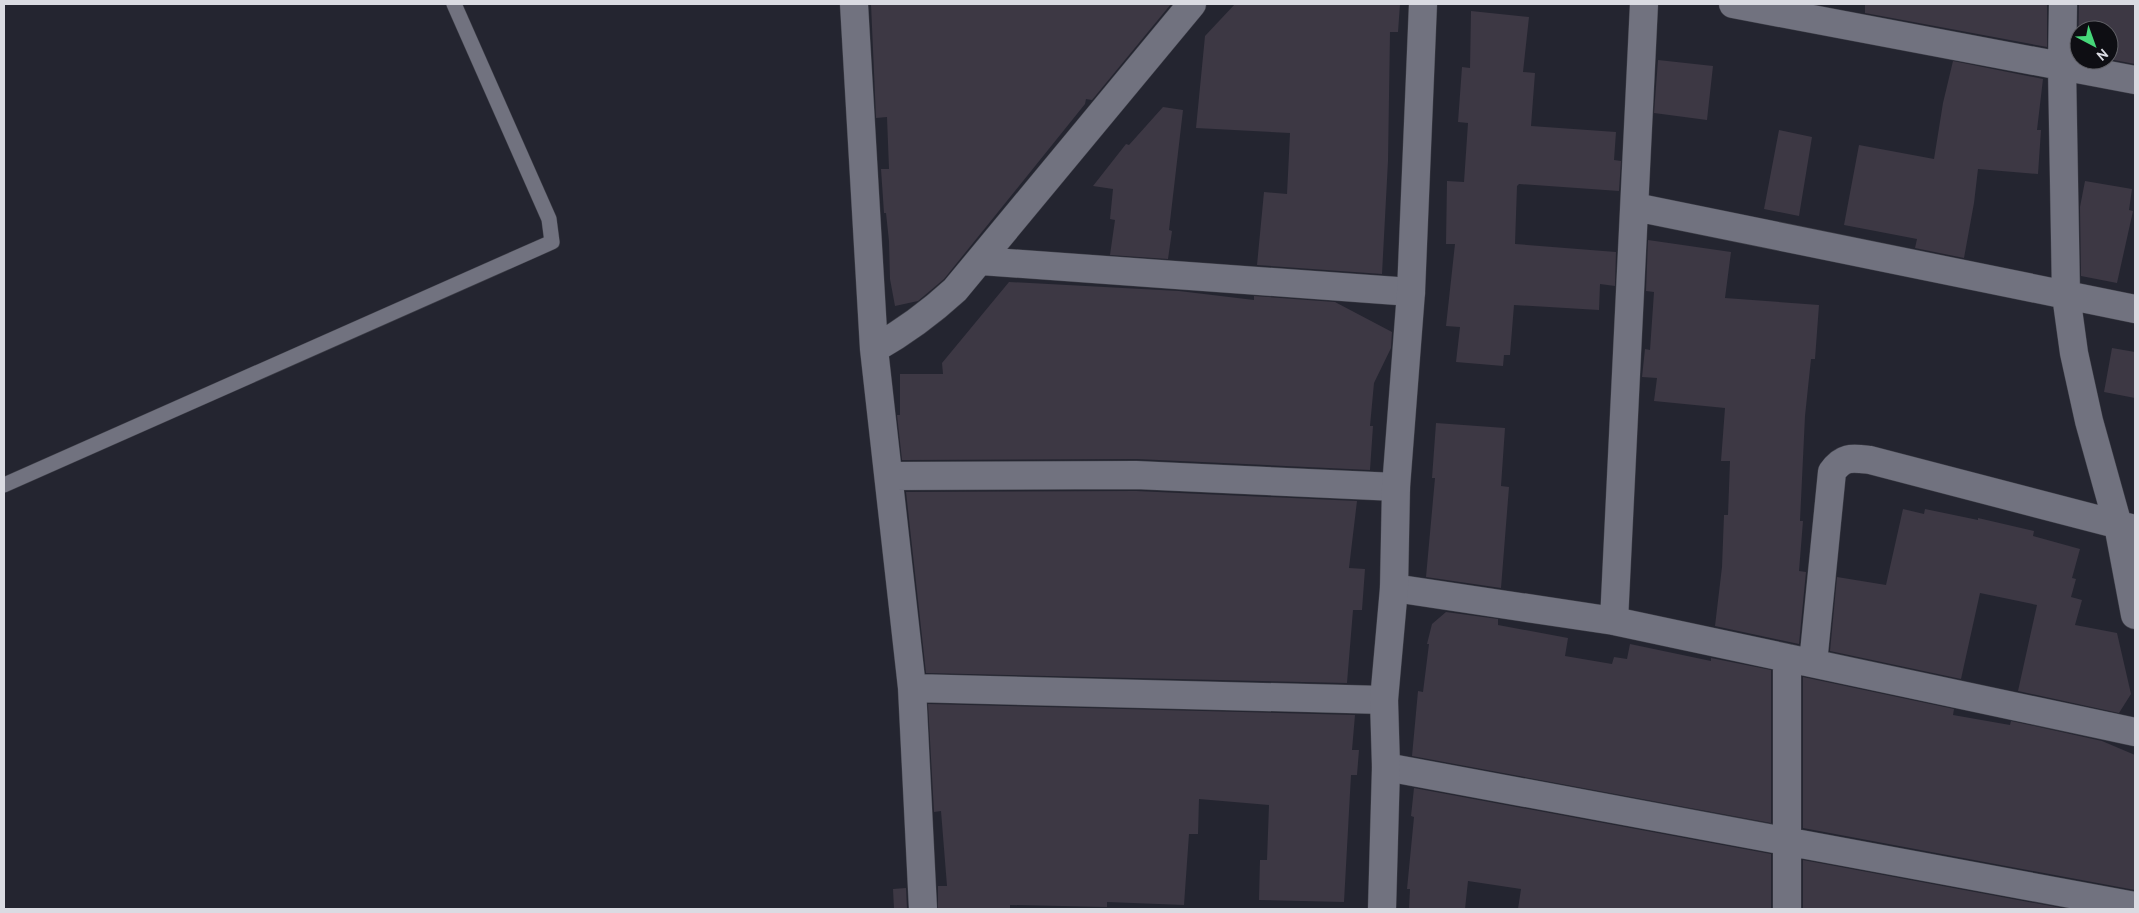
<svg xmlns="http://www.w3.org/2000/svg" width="2139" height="913" font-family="Overpass,sans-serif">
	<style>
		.building { fill: #3d3844 }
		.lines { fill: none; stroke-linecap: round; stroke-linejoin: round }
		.service-casing { stroke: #3e3f48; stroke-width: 16 }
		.minor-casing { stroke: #3e3f48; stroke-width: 29 }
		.tertiary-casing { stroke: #3e3f48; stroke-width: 29 }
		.service { stroke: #71727f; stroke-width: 15 }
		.minor { stroke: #71727f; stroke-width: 28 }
		.tertiary { stroke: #71727f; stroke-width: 28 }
	</style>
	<rect width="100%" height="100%" fill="#242530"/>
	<path class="building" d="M 871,4 L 1171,4 L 1092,100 L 1086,99 L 1085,104 L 944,279 L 918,301 L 895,306 L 890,279 L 889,241 L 886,213 L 884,213 L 881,169 L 889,169 L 887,117 L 876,118 Z
		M 1235,4 L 1400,4 L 1398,32 L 1390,32 L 1388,161 L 1382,274 L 1257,265 L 1264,192 L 1287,194 L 1290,133 L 1196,128 L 1205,36 Z
		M 1865,4 L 2047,4 L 2047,47 L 1865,13 Z
		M 2079,4 L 2135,4 L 2135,64 L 2109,59 L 2109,30 L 2079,30 L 2078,53 Z
		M 1471,11 L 1529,17 L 1523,72 L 1535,73 L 1531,126 L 1616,132 L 1614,160 L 1621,161 L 1619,191 L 1519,184 L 1517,186 L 1515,244 L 1616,252 L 1615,286 L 1600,284 L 1599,310 L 1514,305 L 1510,355 L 1504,355 L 1503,366 L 1456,362 L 1460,327 L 1446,326 L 1455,244 L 1446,244 L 1447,181 L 1464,182 L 1468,123 L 1458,122 L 1462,67 L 1470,68 Z
		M 1658,60 L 1713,66 L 1707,120 L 1654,113 Z
		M 1953,61 L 2043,79 L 2037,130 L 2041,130 L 2038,174 L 1978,169 L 1974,203 L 1964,258 L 1915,248 L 1917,239 L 1844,225 L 1859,145 L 1934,159 L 1943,103 Z
		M 1163,107 L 1183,110 L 1169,230 L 1172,231 L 1168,259 L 1110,255 L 1115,220 L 1110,219 L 1113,189 L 1093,186 L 1126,144 L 1129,145 Z
		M 1779,130 L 1812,137 L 1799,216 L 1764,209 Z
		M 2085,181 L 2132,189 L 2129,210 L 2133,211 L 2117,283 L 2081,276 L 2080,207 Z
		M 1648,240 L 1731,252 L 1725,298 L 1819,305 L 1815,359 L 1811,359 L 1805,416 L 1800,521 L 1803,521 L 1799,571 L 1806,572 L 1799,644 L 1715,626 L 1722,567 L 1724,515 L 1728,515 L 1730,461 L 1721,461 L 1725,408 L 1654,401 L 1657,378 L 1642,377 L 1645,349 L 1650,350 L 1654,292 L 1646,291 Z
		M 1009,282 L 1179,291 L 1254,300 L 1254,296 L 1335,302 L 1392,332 L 1391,348 L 1374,383 L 1370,426 L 1373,426 L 1370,470 L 1137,459 L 902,460 L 897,415 L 900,415 L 900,374 L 943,374 L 942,363 Z
		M 2112,348 L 2135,352 L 2135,398 L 2104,392 Z
		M 1436,423 L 1505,428 L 1501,486 L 1509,487 L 1501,588 L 1426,577 L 1435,478 L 1432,478 Z
		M 1136,491 L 1357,501 L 1349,568 L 1365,569 L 1362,610 L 1353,610 L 1347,683 L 926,673 L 906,492 Z
		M 1903,509 L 1924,514 L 1925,509 L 1978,520 L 1978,518 L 2034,531 L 2033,536 L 2080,549 L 2072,578 L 2076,579 L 2071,597 L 2082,600 L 2075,625 L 2117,633 L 2131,694 L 2119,713 L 2018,691 L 2037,605 L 1980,593 L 1961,679 L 1830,651 L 1837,577 L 1886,585 Z
		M 1446,612 L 1498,619 L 1498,625 L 1568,638 L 1565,656 L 1612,664 L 1614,657 L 1627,659 L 1630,644 L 1711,661 L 1711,658 L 1771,670 L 1771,823 L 1412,756 L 1418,691 L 1423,692 L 1429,644 L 1427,644 L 1432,624 Z
		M 1803,677 L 1954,709 L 1953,715 L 2010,725 L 2011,721 L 2102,741 L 2135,755 L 2135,890 L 1803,828 Z
		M 928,704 L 1355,715 L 1352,750 L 1359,750 L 1357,775 L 1351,775 L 1344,902 L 1259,900 L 1260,860 L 1267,860 L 1269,805 L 1199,799 L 1198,834 L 1189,834 L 1184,905 L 1107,902 L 1107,907 L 1010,905 L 1010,909 L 938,909 L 938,886 L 947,886 L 941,811 L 934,812 Z
		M 1414,788 L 1771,854 L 1771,909 L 1518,909 L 1521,889 L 1468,881 L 1465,909 L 1409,909 L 1410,889 L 1407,889 L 1414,817 L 1411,816 Z
		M 1803,860 L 2067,909 L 1803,909 Z
		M 906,888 L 907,909 L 894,909 L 893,889 Z"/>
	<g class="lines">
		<defs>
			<path id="service" d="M 4,485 L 552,242 L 549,219 L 454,4"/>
			<path id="minor" d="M 854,4 L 874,349 L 912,688 L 923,909
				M 1733,4 L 2135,80
				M 2063,4 L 2062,67 L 2066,295 L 2074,353 L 2089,421 L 2118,525 L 2135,615
				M 1635,207 L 2135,309
				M 981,261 L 1411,292
				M 874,349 C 904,332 930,313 955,290 L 1192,4
				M 890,476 L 1136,475 L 1396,487
				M 1394,588 L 1614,621 L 2135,732
				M 1614,621 L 1644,4
				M 1787,658 L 1787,909
				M 1813,663 L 1832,472 C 1843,456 1852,458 1870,460 L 2131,528
				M 912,688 L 1384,700
				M 1386,767 L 2135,906"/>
			<path id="tertiary" d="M 1382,909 L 1386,767 L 1384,700 L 1394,588 L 1396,487 L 1411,292 L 1423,4"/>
		</defs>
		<use href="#service" class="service-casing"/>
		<use href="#minor" class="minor-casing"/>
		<use href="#tertiary" class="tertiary-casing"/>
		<use href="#service" class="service"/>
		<use href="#minor" class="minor"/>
		<use href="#tertiary" class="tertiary"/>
	</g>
	<rect width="2139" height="913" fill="none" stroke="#dadbe2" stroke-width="10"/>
	<g transform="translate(2094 45) rotate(139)"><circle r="24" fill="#0e0e13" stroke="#606066"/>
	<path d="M0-4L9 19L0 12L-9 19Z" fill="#46d779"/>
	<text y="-8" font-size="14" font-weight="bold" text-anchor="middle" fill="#dadbe2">N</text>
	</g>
</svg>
